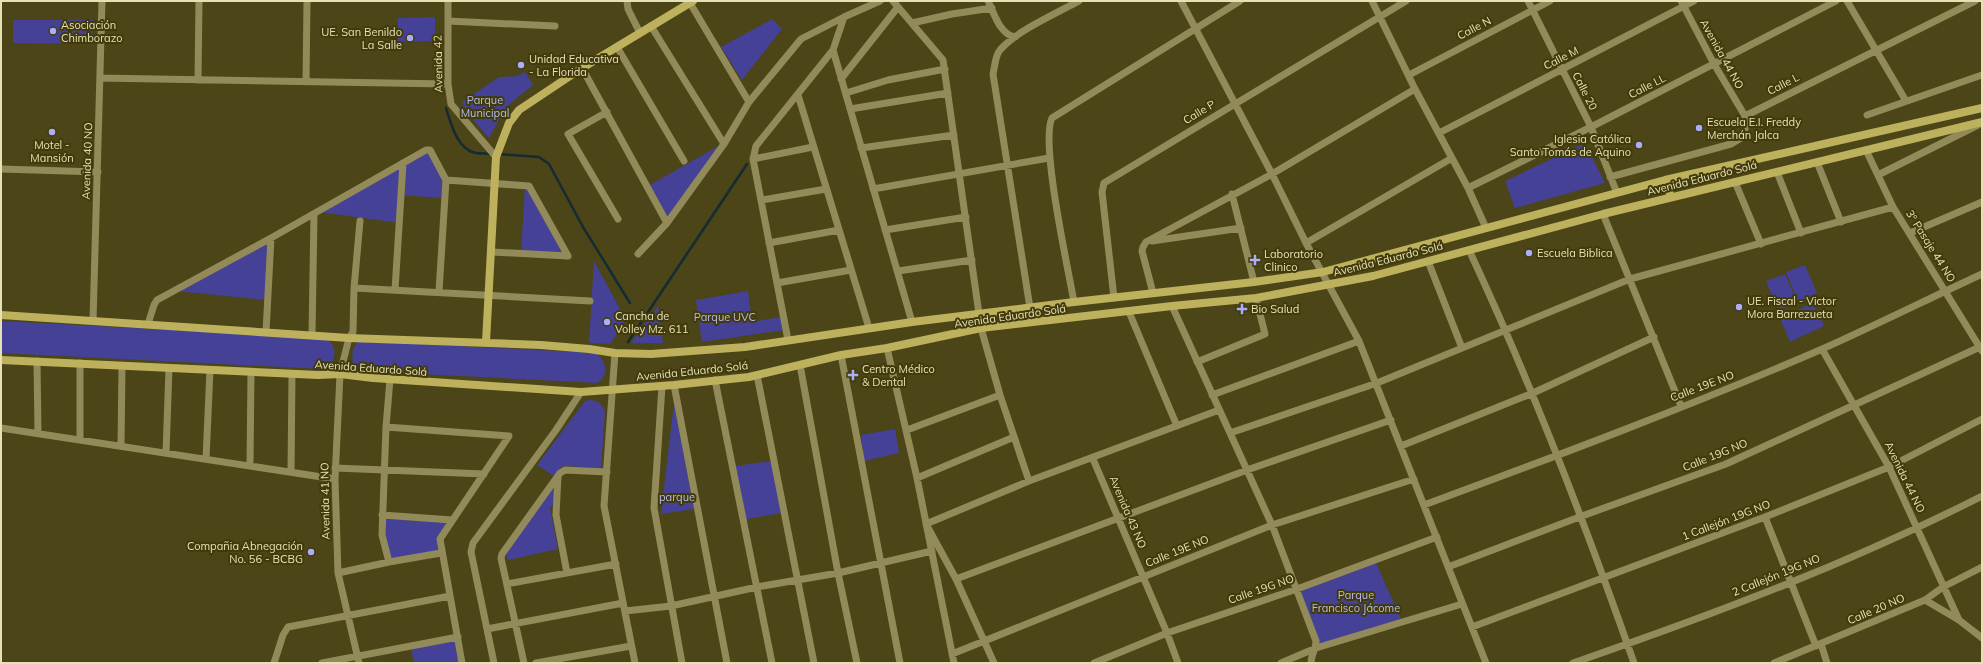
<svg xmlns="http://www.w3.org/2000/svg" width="1983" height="664" font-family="Mulish,sans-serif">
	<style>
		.green { fill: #454197 }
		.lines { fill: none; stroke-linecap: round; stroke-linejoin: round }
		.stream { stroke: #152b33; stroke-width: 2.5 }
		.street { stroke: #928a58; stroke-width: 7 }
		.secondary { stroke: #bdb15d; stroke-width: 8 }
		.poi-dot { fill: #abaffb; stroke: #413a0a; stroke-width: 1.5 }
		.labels { text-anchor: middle; stroke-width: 4; stroke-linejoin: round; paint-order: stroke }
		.poi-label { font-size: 11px; fill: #e6e0b7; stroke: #413a0a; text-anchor: start }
		.street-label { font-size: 11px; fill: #e6e0b7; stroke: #413a0a }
		.park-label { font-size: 11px; fill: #b7bbef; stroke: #413a0a }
	</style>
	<rect width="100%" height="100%" fill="#4b4517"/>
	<path class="green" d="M 435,17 L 435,41 L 398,42 L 398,18 Z
		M 772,19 L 782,29 L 742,80 L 721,47 Z
		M 13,20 L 93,20 L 92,44 L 13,43 Z
		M 525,72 L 533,85 L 506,107 L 489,138 L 474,121 L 462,102 L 499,77 L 517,76 Z
		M 1585,143 L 1605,183 L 1515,208 L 1505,181 Z
		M 722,144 L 668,218 L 650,185 Z
		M 428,151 L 443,180 L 442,198 L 399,195 L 399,223 L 320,212 Z
		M 525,186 L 529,187 L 566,256 L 521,253 Z
		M 270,241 L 266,300 L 177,291 Z
		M 594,261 L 626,320 L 610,344 L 589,343 Z
		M 1805,265 L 1817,293 L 1798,302 L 1786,272 Z
		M 1785,274 L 1797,302 L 1778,311 L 1766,281 Z
		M 748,291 L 752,322 L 781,317 L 784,330 L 702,342 L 696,300 Z
		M 1813,303 L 1824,326 L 1790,342 L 1780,318 Z
		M 658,306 L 663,343 L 631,343 Z
		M 1,321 L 324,338 C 336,343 337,354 331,365 L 322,369 L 1,353 Z
		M 360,341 L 596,353 C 607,362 610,375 597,383 L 361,371 L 353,365 C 352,355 351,347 360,341 Z
		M 589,400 C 598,400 602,404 605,412 L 601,468 L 565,466 L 560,468 L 554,476 L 537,465 L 585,401 Z
		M 674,402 L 694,509 L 661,514 Z
		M 895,429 L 899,453 L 864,461 L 861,435 Z
		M 771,461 L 782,513 L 746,519 L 735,466 Z
		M 554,485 L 555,502 L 550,508 L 558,549 L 508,560 L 505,552 Z
		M 385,519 L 448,522 L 439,551 L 391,560 L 384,536 Z
		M 1376,563 L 1401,619 L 1320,645 L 1301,591 Z
		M 455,640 L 459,663 L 414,663 L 411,648 Z"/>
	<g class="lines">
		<path class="stream" d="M 446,108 C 451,123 457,150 476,153 C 481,154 486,153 491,154
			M 498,154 L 539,157 L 549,164 L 583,227 L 630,303
			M 628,342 L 747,164"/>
		<path class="street" d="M 448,1 L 448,84 L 451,104 L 496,157
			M 627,1 L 628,9 L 640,33
			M 893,1 L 943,60 L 981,328 L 1000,395 L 1029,481
			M 988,1 C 994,13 1000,35 1015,37
			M 1181,1 L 1272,174 L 1306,243 L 1359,341 L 1486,663
			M 1372,1 L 1415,89 L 1468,188 L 1486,228
			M 1528,1 L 1591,127 L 1617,193
			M 1847,1 L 1906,101
			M 690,3 L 749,102
			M 448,21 L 555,26
			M 912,23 L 952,14 L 992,8
			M 651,26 L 724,144
			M 617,47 L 684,161
			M 833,50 L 912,322
			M 582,68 L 667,223
			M 1409,75 L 1550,1
			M 100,78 L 448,84
			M 841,79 L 898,7
			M 198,80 L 199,1
			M 306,82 L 307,1
			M 846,93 L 888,80 L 945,69
			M 798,95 L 869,328
			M 850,109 L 948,93
			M 607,112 L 568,134 L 618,219
			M 1867,115 L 1982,75
			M 1745,116 L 1975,1
			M 1439,133 L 1694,1
			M 861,148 L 954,135
			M 1866,150 L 1893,207 L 1982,351
			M 753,159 L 813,147
			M 1817,162 L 1841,222
			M 1,169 L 98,172
			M 1777,172 L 1801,233
			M 1878,175 L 1978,125
			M 1610,177 L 1731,144 L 1741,138 L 1745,129 L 1745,116 L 1714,64 L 1681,1
			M 1735,182 L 1761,244
			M 1468,188 L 1591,127 L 1836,1
			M 873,189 L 1049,158
			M 1232,194 L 1254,282
			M 762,200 L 826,189
			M 1603,214 L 1681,406
			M 885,230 L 966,217
			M 1910,233 L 1982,202
			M 1152,241 L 1241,228
			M 769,243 L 839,230
			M 1306,243 L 1452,158
			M 1469,250 C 1532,385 1585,523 1634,663
			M 492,252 L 568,256
			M 638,254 L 667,223 L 724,144 L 749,102 L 801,39 L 844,17
			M 1428,261 L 1462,348
			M 898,271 L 972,260
			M 777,283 L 851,270
			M 354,288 L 360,221
			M 395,290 L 403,163
			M 439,291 L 446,180 L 529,186 L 568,256
			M 1153,293 L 1142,251 L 1143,247 L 1146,242 L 1272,174 L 1415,89
			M 1114,298 L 1102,192 L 1104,183 L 1406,1
			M 1074,302 C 1068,268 1040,142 1052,118 L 1240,1
			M 1172,306 L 1272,525 L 1316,641 C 1316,649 1311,655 1311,663
			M 1030,308 L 993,74 C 995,66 995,56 1000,50 C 1016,31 1057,13 1079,1
			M 1129,312 L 1177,426
			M 93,321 L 102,1
			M 148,324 L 154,305 L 157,300 L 271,238 L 426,150 L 430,150 L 446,180
			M 266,332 L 271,238
			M 312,335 L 314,214
			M 788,340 L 753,159 L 756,146 L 833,50 L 844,17 L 880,1
			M 887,348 L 917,478 L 954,663
			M 1822,349 L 1889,467 L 1959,620
			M 615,353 L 604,506 L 635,663
			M 841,355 L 900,663
			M 37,361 L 38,433
			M 1197,362 L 1265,334 L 1256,298
			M 80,363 L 80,440
			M 800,365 L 838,573 L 857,663
			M 757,375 L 814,663
			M 715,380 L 772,663
			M 674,385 L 727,663
			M 662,386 L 654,508 L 682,663
			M 1212,395 L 1359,341
			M 1219,410 L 1029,481 L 926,524 L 956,579 L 1247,470 L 1391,420
			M 386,427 L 509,436 L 440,539 L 462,663
			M 1,428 L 335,479
			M 907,430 L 1000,395
			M 1230,433 L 1377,383 L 1630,279 L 1893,207
			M 121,446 L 122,366
			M 1401,446 L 1533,393 L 1654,337
			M 166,453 L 169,368
			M 206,459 L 210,370
			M 1093,459 L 1167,633 L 1178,663
			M 250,465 L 251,372
			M 335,468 L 484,474
			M 291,472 L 292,374
			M 558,476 L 556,515 L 567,573
			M 917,478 L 1014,437
			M 1424,505 C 1557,456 1690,406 1820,350 C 1874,326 1928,299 1982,274
			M 382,515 L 452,520
			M 1765,517 L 1816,646
			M 389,562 L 382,535 L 386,427 L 390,379
			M 1448,567 L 1582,516 L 1726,464 L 1982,346
			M 338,573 L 389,562 L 441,553
			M 956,579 L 994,663
			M 507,584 L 616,564
			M 1925,600 L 1959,620 L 1982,638
			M 625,611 L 671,606 L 757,587 L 838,573 L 932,551
			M 1472,627 L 1765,517 L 1889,467 L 1982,419
			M 487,629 L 623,603
			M 1821,644 L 1827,663
			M 952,654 L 1272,525 L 1414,479
			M 274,663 L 283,635 L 288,627 L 450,596
			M 322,663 L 458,637
			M 359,663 L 338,573 L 335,479 L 340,374 L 349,338 L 353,332 L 354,288 L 590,301
			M 494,663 L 471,552 L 473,543 L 556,430 L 581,392
			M 524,663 L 501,558 L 502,554 L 560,473 L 565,470 L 607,472
			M 536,663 L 631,646
			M 1094,663 L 1167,633 L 1297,589 L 1437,537
			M 1281,663 L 1316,648 L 1462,604
			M 1573,663 C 1712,615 1851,563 1982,496
			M 1774,663 L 1925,600 L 1943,587 L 1982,567"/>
		<path class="secondary" d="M 1665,180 L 1671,197
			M 1,315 L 349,338 L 541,345 L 589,349 L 615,353 L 651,354 L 745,347 L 912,322 L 1074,302 L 1254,282 L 1323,272 L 1665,180 L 1982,108
			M 486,342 L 496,157 L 509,123 L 519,110 L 582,68 L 693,1
			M 1,360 L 318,375 L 340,374 L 373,378 L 581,392 L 674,385 L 749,377 L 841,355 L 887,348 L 981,328 L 1172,306 L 1256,298 L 1373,276 L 1603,214 L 1982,122"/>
	</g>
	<g class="poi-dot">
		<circle cx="53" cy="31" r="4"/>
		<circle cx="410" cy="38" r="4"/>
		<circle cx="521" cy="65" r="4"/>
		<circle cx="1699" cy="128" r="4"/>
		<circle cx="52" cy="132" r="4"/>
		<circle cx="1639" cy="145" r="4"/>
		<circle cx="1529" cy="253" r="4"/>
		<path d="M1253 254h4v4h4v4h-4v4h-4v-4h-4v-4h4z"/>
		<circle cx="1739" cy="307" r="4"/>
		<path d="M1240 303h4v4h4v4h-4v4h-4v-4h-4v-4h4z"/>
		<circle cx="607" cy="322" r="4"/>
		<path d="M851 369h4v4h4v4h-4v4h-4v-4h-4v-4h4z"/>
		<circle cx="311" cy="552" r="4"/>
	</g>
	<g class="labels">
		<g class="poi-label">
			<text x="61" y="29">Asociación<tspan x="61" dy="13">Chimborazo</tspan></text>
			<text x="402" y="36" text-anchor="end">UE. San Benildo<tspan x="402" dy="13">La Salle</tspan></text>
			<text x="529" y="63">Unidad Educativa<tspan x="529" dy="13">- La Florida</tspan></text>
			<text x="1707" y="126">Escuela E.I. Freddy<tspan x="1707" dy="13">Merchán Jalca</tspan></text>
			<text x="1631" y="143" text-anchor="end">Iglesia Católica<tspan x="1631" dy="13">Santo Tomás de Aquino</tspan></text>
			<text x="52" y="149" text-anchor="middle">Motel -<tspan x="52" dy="13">Mansión</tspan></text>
			<text x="1537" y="257">Escuela Biblica</text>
			<text x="1264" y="258">Laboratorio<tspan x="1264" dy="13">Clinico</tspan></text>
			<text x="1747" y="305">UE. Fiscal - Victor<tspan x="1747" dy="13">Mora Barrezueta</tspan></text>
			<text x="1251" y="313">Bio Salud</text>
			<text x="615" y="320">Cancha de<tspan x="615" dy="13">Volley Mz. 611</tspan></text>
			<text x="862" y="373">Centro Médico<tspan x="862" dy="13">&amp; Dental</tspan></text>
			<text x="303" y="550" text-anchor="end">Compañia Abnegación<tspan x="303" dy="13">No. 56 - BCBG</tspan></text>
		</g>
		<g class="street-label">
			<text transform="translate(1474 28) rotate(-28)" y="4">Calle N</text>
			<text transform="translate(1722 54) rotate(61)" y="4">Avenida 44 NO</text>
			<text transform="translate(1561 58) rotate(-27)" y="4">Calle M</text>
			<text transform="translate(438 64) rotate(-91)" y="4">Avenida 42</text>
			<text transform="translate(1783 84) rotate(-27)" y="4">Calle L</text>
			<text transform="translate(1647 86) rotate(-27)" y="4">Calle LL</text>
			<text transform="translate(1585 91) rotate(63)" y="4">Calle 20</text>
			<text transform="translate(1199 112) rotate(-31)" y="4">Calle P</text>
			<text transform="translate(87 161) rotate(-88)" y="4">Avenida 40 NO</text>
			<text transform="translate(1702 178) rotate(-14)" y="4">Avenida Eduardo Solá</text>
			<text transform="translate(1931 246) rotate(58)" y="4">3º Pasaje 44 NO</text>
			<text transform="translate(1388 259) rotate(-14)" y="4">Avenida Eduardo Solá</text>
			<text transform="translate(1010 316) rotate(-8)" y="4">Avenida Eduardo Solá</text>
			<text transform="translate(371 368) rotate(4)" y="4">Avenida Eduardo Solá</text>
			<text transform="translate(692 371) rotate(-6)" y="4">Avenida Eduardo Solá</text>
			<text transform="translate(1702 386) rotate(-21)" y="4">Calle 19E NO</text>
			<text transform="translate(1715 455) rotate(-22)" y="4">Calle 19G NO</text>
			<text transform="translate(1905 477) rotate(64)" y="4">Avenida 44 NO</text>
			<text transform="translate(325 501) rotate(-91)" y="4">Avenida 41 NO</text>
			<text transform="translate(1128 512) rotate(67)" y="4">Avenida 43 NO</text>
			<text transform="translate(1726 520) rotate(-21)" y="4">1 Callejón 19G NO</text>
			<text transform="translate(1177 551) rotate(-22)" y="4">Calle 19E NO</text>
			<text transform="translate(1776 575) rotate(-22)" y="4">2 Callejón 19G NO</text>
			<text transform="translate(1261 589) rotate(-19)" y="4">Calle 19G NO</text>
			<text transform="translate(1876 609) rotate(-23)" y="4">Calle 20 NO</text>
		</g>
		<g class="park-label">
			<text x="485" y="104">Parque<tspan x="485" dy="13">Municipal</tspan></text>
			<text x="725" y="321">Parque UVC</text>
			<text x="677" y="501">parque</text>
			<text x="1356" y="599">Parque<tspan x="1356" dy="13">Francisco Jácome</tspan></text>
		</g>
	</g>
	<rect width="1983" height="664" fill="none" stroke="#e6e0b7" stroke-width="4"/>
</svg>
